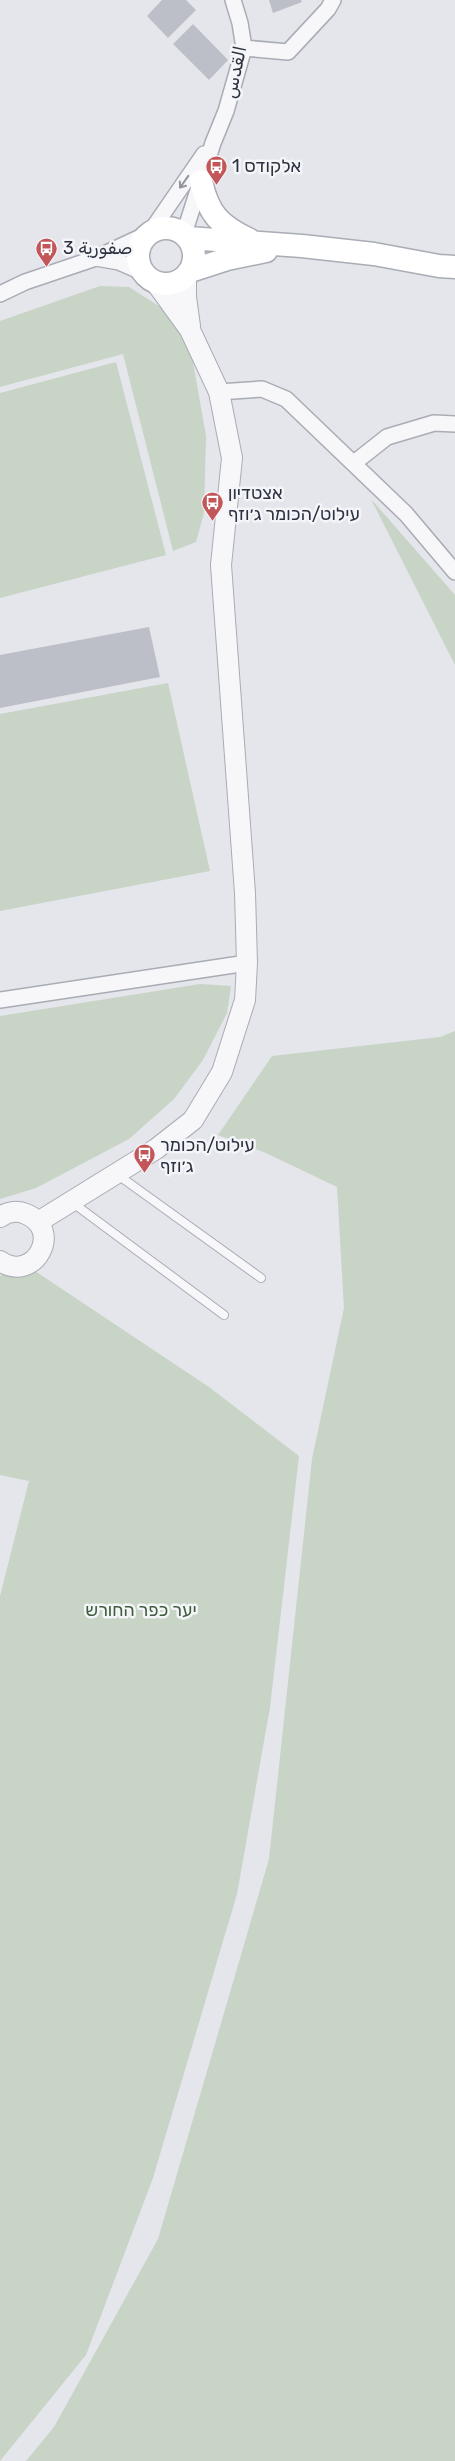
<svg xmlns="http://www.w3.org/2000/svg" width="455" height="2461" font-family="Rubik,'Noto Naskh Arabic',Heebo,sans-serif">
	<style>
		.green { fill: #c8d4c6 }
		.building { fill: #bcbfc7 }
		.lines { fill: none; stroke-linecap: round; stroke-linejoin: round }
		.service-casing { stroke: #a9acb5; stroke-width: 10 }
		.minor-casing { stroke: #a9acb5; stroke-width: 18 }
		.tertiary-casing { stroke: #a9acb5; stroke-width: 22 }
		.secondary-casing { stroke: #a9acb5; stroke-width: 25 }
		.service { stroke: #f7f7f9; stroke-width: 8 }
		.minor { stroke: #f7f7f9; stroke-width: 15 }
		.tertiary { stroke: #f7f7f9; stroke-width: 20 }
		.secondary { stroke: #fff; stroke-width: 22 }
		.oneway { stroke: #92949e }
		.labels { text-anchor: middle; stroke-width: 5; stroke-linejoin: round; paint-order: stroke }
		.street-label { font-size: 18px; fill: #2d3242; stroke: #f4f5f8 }
		.poi-label { font-size: 18px; fill: #2d3242; stroke: #f4f5f8; text-anchor: start }
		.park-label { font-size: 18px; fill: #3e5d3c; stroke: #f4f5f8 }
	</style>
	<rect width="100%" height="100%" fill="#e4e6eb"/>
	<path class="green" d="M 100,286 L 129,287 L 162,308 L 190,345 L 206,436 L 204,513 L 196,542 L 173,551 L 123,354 L 0,387 L 0,321 Z
		M 116,362 L 166,555 L 0,598 L 0,393 Z
		M 371,499 L 455,595 L 455,665 Z
		M 168,683 L 210,871 L 0,911 L 0,714 Z
		M 200,984 L 231,986 L 227,1013 L 203,1060 L 174,1099 L 129,1139 L 36,1188 L 0,1199 L 0,1016 Z
		M 455,1031 L 455,2461 L 26,2461 L 54,2427 L 158,2239 L 269,1859 L 312,1459 L 344,1308 L 337,1187 L 266,1153 L 218,1135 L 272,1056 L 440,1037 Z
		M 20,1261 L 209,1387 L 299,1456 L 270,1707 L 237,1894 L 153,2178 L 86,2355 L 0,2461 L 0,1596 L 29,1481 L 0,1475 L 0,1276 Z"/>
	<path class="building" d="M 162,0 L 186,0 L 196,10 L 168,38 L 147,16 Z
		M 269,0 L 301,0 L 302,2 L 273,13 Z
		M 193,24 L 228,60 L 209,80 L 173,44 Z
		M 149,627 L 160,677 L 0,708 L 0,655 Z"/>
	<g class="lines">
		<defs>
			<path id="service" d="M 118,1175 L 261,1278
				M 73,1203 L 224,1315"/>
			<path id="minor" d="M 244,48 L 288,52 L 328,9 L 333,0
				M 151,231 L 204,154
				M 184,234 L 213,143 L 226,111 L 244,48 L 240,23 L 233,0
				M 96,258 L 119,262 L 142,272
				M 0,294 L 25,282 L 96,258 L 145,235
				M 219,392 L 262,389 L 286,399 L 406,514 L 455,572
				M 354,463 L 387,437 L 434,423 L 455,424
				M 0,1000 L 247,963"/>
			<path id="tertiary" d="M 186,276 L 186,297 L 190,326
				M 0,1217 C 7,1212 17,1210 26,1214 C 64,1230 34,1284 0,1261
				M 38,1222 L 156,1149 L 193,1120 L 222,1072 L 245,1000 L 247,963 L 245,893 L 221,565 L 232,458 L 219,392 L 190,330 L 156,283"/>
			<path id="secondary" d="M 201,181 C 208,214 220,226 250,240
				M138 256a28 28 0 1 1 56 0a28 28 0 1 1-56 0Z
				M 188,238 L 302,246 L 374,254 L 439,266 L 455,267
				M 190,271 L 227,259 L 266,251"/>
		</defs>
		<use href="#service" class="service-casing"/>
		<use href="#minor" class="minor-casing"/>
		<use href="#tertiary" class="tertiary-casing"/>
		<use href="#secondary" class="secondary-casing"/>
		<use href="#service" class="service"/>
		<use href="#minor" class="minor"/>
		<use href="#tertiary" class="tertiary"/>
		<use href="#secondary" class="secondary"/>
	</g>
	<defs><path id="oneway-shaft" d="M-6 0H5M1.5-3L5.5 0L1.5 3" fill="none" stroke-width="1.6" stroke-linecap="round" stroke-linejoin="round" transform="scale(1.25)"/></defs>
	<use class="oneway" href="#oneway-shaft" transform="translate(184 182) rotate(125)"/>
	<defs>
		<symbol id="bus-pin" viewBox="-11 -11 22 30"><path d="M0 17L-7.5 6A9.5 9.5 0 1 1 7.5 6Z" fill="#c35659" stroke="#f4f5f8"/><path d="M-5-6H5V4H4V6H2V4H-2V6H-4V4H-5ZM-3.5-4V0h7V-4ZM-3.5 1.2v1.5H-2V1.2ZM2 1.2v1.5H3.5V1.2Z" fill="#fff"/></symbol>
	</defs>
	<g fill-rule="evenodd">
		<use href="#bus-pin" x="204" y="154" width="25" height="34"/>
		<use href="#bus-pin" x="34" y="236" width="25" height="34"/>
		<use href="#bus-pin" x="200" y="490" width="25" height="34"/>
		<use href="#bus-pin" x="132" y="1142" width="25" height="34"/>
	</g>
	<g class="labels">
		<g class="street-label">
			<text transform="translate(235 72) rotate(-78)" y="6">القدس</text>
		</g>
		<g class="poi-label">
			<text x="232" y="172">אלקודס 1</text>
			<text x="63" y="254">صفورية 3</text>
			<text x="228" y="499">אצטדיון<tspan x="228" dy="21">עילוט/הכומר ג׳וזף</tspan></text>
			<text x="160" y="1151">עילוט/הכומר<tspan x="160" dy="21">ג׳וזף</tspan></text>
		</g>
		<g class="park-label">
			<text x="141" y="1616">יער כפר החורש</text>
		</g>
	</g>
</svg>
